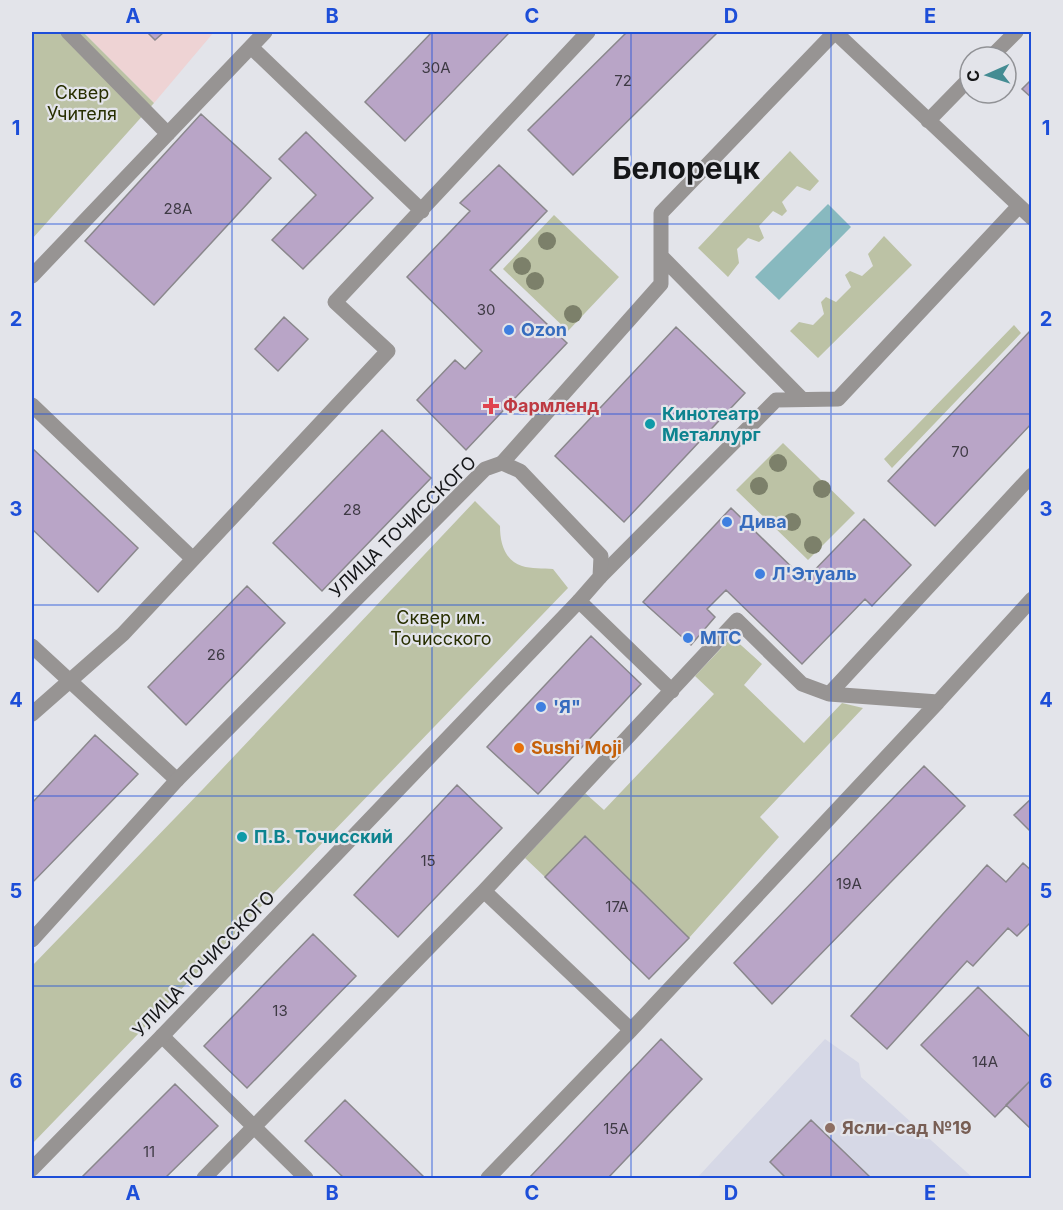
<svg xmlns="http://www.w3.org/2000/svg" width="1063" height="1210" font-family="Inter,sans-serif">
	<style>
		.industrial { fill: #eed3d4 }
		.built { fill: #d6d8e6 }
		.green { fill: #bcc2a5 }
		.water { fill: #88b9bf }
		.building { fill: #b9a5c7; stroke: #8a878c; stroke-width: 1.5 }
		.lines { fill: none; stroke-linecap: round; stroke-linejoin: round }
		.service { stroke: #979493; stroke-width: 15 }
		.pedestrian { stroke: #979493; stroke-width: 15 }
		.minor { stroke: #979493; stroke-width: 15 }
		.tree { fill: #7c806a }
		.grid { fill: none; stroke: #1d4ed8; stroke-width: 1.5; stroke-opacity: 0.55 }
		.shop-dot { fill: #3f7fe0; stroke: #e3e4ea; stroke-width: 2 }
		.health-dot { fill: #e0444e; stroke: #e3e4ea; stroke-width: 2 }
		.culture-dot { fill: #0f9aa8; stroke: #e3e4ea; stroke-width: 2 }
		.food-dot { fill: #e8710a; stroke: #e3e4ea; stroke-width: 2 }
		.education-dot { fill: #8d6e63; stroke: #e3e4ea; stroke-width: 2 }
		.labels { text-anchor: middle; stroke-width: 4.5; stroke-linejoin: round; paint-order: stroke }
		.number-label { font-size: 15px; fill: #3e3a44 }
		.park-label { font-size: 18px; fill: #282f01; stroke: #e3e4ea }
		.shop-label { font-size: 18px; font-weight: bold; fill: #366cbe; stroke: #e3e4ea; text-anchor: start }
		.health-label { font-size: 18px; font-weight: bold; fill: #be3a42; stroke: #e3e4ea; text-anchor: start }
		.culture-label { font-size: 18px; font-weight: bold; fill: #0d838f; stroke: #e3e4ea; text-anchor: start }
		.street-label { font-size: 18px; fill: #151618; stroke: #e3e4ea }
		.food-label { font-size: 18px; font-weight: bold; fill: #c56008; stroke: #e3e4ea; text-anchor: start }
		.education-label { font-size: 18px; font-weight: bold; fill: #785e54; stroke: #e3e4ea; text-anchor: start }
		.town-label { font-size: 30px; font-weight: bold; fill: #151618; stroke: #e3e4ea }
		.neatline { fill: none; stroke: #1d4ed8; stroke-width: 2 }
		.grid-label { font-size: 20px; text-anchor: middle; font-weight: bold; fill: #1d4ed8 }
	</style>
	<rect width="100%" height="100%" fill="#e3e4ea"/>
	<path class="industrial" d="M 83,32 L 214,32 L 154,103 Z"/>
	<path class="built" d="M 825,1039 L 859,1063 L 861,1077 L 973,1178 L 697,1178 Z"/>
	<path class="green" d="M 32,32 L 83,32 L 154,103 L 32,239 Z
		M 790,151 L 819,181 L 810,191 L 797,186 L 782,202 L 787,211 L 782,216 L 773,211 L 759,226 L 764,238 L 759,242 L 748,238 L 737,249 L 739,263 L 728,277 L 698,248 Z
		M 554,215 L 619,277 L 568,331 L 503,269 Z
		M 884,236 L 912,265 L 818,358 L 790,331 L 799,322 L 813,325 L 824,314 L 821,302 L 826,297 L 836,302 L 851,287 L 845,275 L 850,271 L 862,276 L 873,266 L 868,254 Z
		M 1014,325 L 1021,333 L 892,468 L 884,459 Z
		M 783,443 L 855,513 L 808,560 L 736,490 Z
		M 475,501 L 500,526 C 500,542 504,560 522,566 C 531,569 543,568 553,569 L 568,588 L 32,1144 L 32,966 L 204,788 Z
		M 732,637 L 762,664 L 744,685 L 804,743 L 842,703 L 863,708 L 760,817 L 779,837 L 689,938 L 585,836 L 545,877 L 525,858 L 585,793 L 604,810 L 714,694 L 695,676 Z"/>
	<path class="water" d="M 828,204 L 851,227 L 779,300 L 755,277 Z"/>
	<path class="building" d="M 147,32 L 164,32 L 155,40 Z
		M 432,32 L 505,32 L 508,34 L 405,141 L 365,102 Z
		M 627,32 L 718,32 L 573,175 L 528,130 Z
		M 1032,79 L 1032,98 L 1022,89 Z
		M 201,114 L 271,178 L 154,305 L 85,241 Z
		M 306,132 L 373,198 L 303,269 L 272,240 L 316,195 L 279,159 Z
		M 499,165 L 547,211 L 490,270 L 567,343 L 466,450 L 417,400 L 455,360 L 465,369 L 482,351 L 407,277 L 470,211 L 460,203 Z
		M 284,317 L 308,339 L 278,371 L 255,349 Z
		M 676,327 L 745,393 L 624,522 L 555,456 Z
		M 1032,329 L 1032,423 L 935,526 L 888,481 Z
		M 382,430 L 431,478 L 322,591 L 273,543 Z
		M 32,448 L 138,548 L 98,592 L 32,529 Z
		M 731,508 L 805,580 L 864,519 L 911,565 L 872,606 L 865,599 L 802,664 L 726,590 L 707,609 L 715,617 L 691,645 L 643,602 Z
		M 247,586 L 285,623 L 186,725 L 148,687 Z
		M 591,636 L 641,684 L 538,794 L 487,747 Z
		M 95,735 L 138,774 L 32,883 L 32,803 Z
		M 924,766 L 965,806 L 772,1004 L 734,963 Z
		M 457,785 L 502,828 L 398,937 L 354,895 Z
		M 1032,798 L 1032,833 L 1014,815 Z
		M 585,836 L 689,938 L 649,979 L 545,877 Z
		M 1023,863 L 1032,871 L 1032,921 L 1017,936 L 1008,928 L 973,966 L 967,961 L 887,1049 L 851,1016 L 987,865 L 1006,882 Z
		M 313,934 L 356,976 L 247,1088 L 204,1046 Z
		M 978,987 L 1032,1039 L 1032,1079 L 995,1117 L 921,1045 Z
		M 661,1039 L 702,1079 L 608,1178 L 529,1178 Z
		M 1032,1079 L 1032,1130 L 1006,1105 Z
		M 175,1084 L 218,1126 L 165,1178 L 81,1178 Z
		M 345,1100 L 425,1178 L 344,1178 L 305,1141 Z
		M 811,1120 L 871,1178 L 786,1178 L 770,1162 Z"/>
	<g class="lines">
		<path class="service" d="M 68,32 L 168,134
			M 251,47 L 422,211
			M 32,276 L 265,32
			M 32,405 L 193,559
			M 579,601 L 672,691
			M 32,646 L 177,780
			M 829,694 L 1032,475
			M 32,714 L 123,634 L 388,351 L 335,302 L 588,32
			M 484,891 L 631,1030
			M 162,1036 L 306,1178
			M 204,1178 L 484,891 L 737,620 L 802,684 L 829,694 L 938,702 L 1032,599
			M 488,1178 L 631,1030 L 938,702"/>
		<path class="pedestrian" d="M 835,32 L 1032,218
			M 991,57 L 1016,32
			M 928,121 L 970,78
			M 661,256 L 802,399
			M 502,463 L 661,284 L 661,213 L 835,32
			M 600,577 L 776,400 L 838,399 L 1019,206"/>
		<path class="minor" d="M 32,940 L 177,780 L 485,469 L 502,463 L 520,471 L 601,556 L 600,577 L 579,601 L 162,1036 L 32,1169"/>
	</g>
	<g class="tree">
		<circle cx="547" cy="241" r="9"/>
		<circle cx="522" cy="266" r="9"/>
		<circle cx="535" cy="281" r="9"/>
		<circle cx="573" cy="314" r="9"/>
		<circle cx="778" cy="463" r="9"/>
		<circle cx="759" cy="486" r="9"/>
		<circle cx="822" cy="489" r="9"/>
		<circle cx="792" cy="522" r="9"/>
		<circle cx="813" cy="545" r="9"/>
	</g>
	<path class="grid" d="M 232,32 L 232,1178M 432,32 L 432,1178M 631,32 L 631,1178M 831,32 L 831,1178M 32,224 L 1032,224M 32,414 L 1032,414M 32,605 L 1032,605M 32,796 L 1032,796M 32,986 L 1032,986"/>
	<g class="shop-dot">
		<circle cx="509" cy="330" r="6"/>
		<circle cx="727" cy="522" r="6"/>
		<circle cx="760" cy="574" r="6"/>
		<circle cx="688" cy="638" r="6"/>
		<circle cx="541" cy="707" r="6"/>
	</g>
	<path class="health-dot" d="M488 397h6v6h6v6h-6v6h-6v-6h-6v-6h6z"/>
	<g class="culture-dot">
		<circle cx="650" cy="424" r="6"/>
		<circle cx="242" cy="837" r="6"/>
	</g>
	<circle class="food-dot" cx="519" cy="748" r="6"/>
	<circle class="education-dot" cx="830" cy="1128" r="6"/>
	<g class="labels">
		<g class="number-label">
			<text x="436" y="73">30А</text>
			<text x="623" y="86">72</text>
			<text x="178" y="214">28А</text>
			<text x="486" y="315">30</text>
			<text x="960" y="457">70</text>
			<text x="352" y="515">28</text>
			<text x="216" y="660">26</text>
			<text x="428" y="866">15</text>
			<text x="849" y="889">19А</text>
			<text x="617" y="912">17А</text>
			<text x="280" y="1016">13</text>
			<text x="985" y="1067">14А</text>
			<text x="616" y="1134">15А</text>
			<text x="149" y="1157">11</text>
		</g>
		<g class="park-label">
			<text x="82" y="99">Сквер<tspan x="82" dy="21">Учителя</tspan></text>
			<text x="441" y="624">Сквер им.<tspan x="441" dy="21">Точисского</tspan></text>
		</g>
		<g class="shop-label">
			<text x="521" y="336">Ozon</text>
			<text x="739" y="528">Дива</text>
			<text x="772" y="580">Л'Этуаль</text>
			<text x="700" y="644">МТС</text>
			<text x="553" y="713">'Я"</text>
		</g>
		<g class="health-label">
			<text x="503" y="412">Фармленд</text>
		</g>
		<g class="culture-label">
			<text x="662" y="420">Кинотеатр<tspan x="662" dy="21">Металлург</tspan></text>
			<text x="254" y="843">П.В. Точисский</text>
		</g>
		<g class="street-label">
			<text transform="translate(403 527) rotate(-44)" y="6">УЛИЦА ТОЧИССКОГО</text>
			<text transform="translate(204 964) rotate(-46)" y="6">УЛИЦА ТОЧИССКОГО</text>
		</g>
		<g class="food-label">
			<text x="531" y="754">Sushi Moji</text>
		</g>
		<g class="education-label">
			<text x="842" y="1134">Ясли-сад №19</text>
		</g>
		<g class="town-label">
			<text x="686" y="179">Белорецк</text>
		</g>
	</g>
	<rect width="1063" height="1210" fill="none" stroke="#e3e4ea" stroke-width="66"/>
	<g transform="translate(988 75) rotate(267)"><circle r="28" fill="#e3e4ea" stroke="#919296" stroke-width="1.5"/>
	<path d="M0-4.5L10 22L0 15L-10 22Z" fill="#448c93"/>
	<text y="-9" font-size="16" font-weight="bold" text-anchor="middle" fill="#151618">С</text>
	</g>
	<rect x="33" y="33" width="997" height="1144" class="neatline"/>
	<g class="grid-label">
		<text x="133" y="23">A</text>
		<text x="332" y="23">B</text>
		<text x="532" y="23">C</text>
		<text x="731" y="23">D</text>
		<text x="930" y="23">E</text>
		<text x="16" y="135">1</text>
		<text x="1046" y="135">1</text>
		<text x="16" y="326">2</text>
		<text x="1046" y="326">2</text>
		<text x="16" y="516">3</text>
		<text x="1046" y="516">3</text>
		<text x="16" y="707">4</text>
		<text x="1046" y="707">4</text>
		<text x="16" y="898">5</text>
		<text x="1046" y="898">5</text>
		<text x="16" y="1088">6</text>
		<text x="1046" y="1088">6</text>
		<text x="133" y="1200">A</text>
		<text x="332" y="1200">B</text>
		<text x="532" y="1200">C</text>
		<text x="731" y="1200">D</text>
		<text x="930" y="1200">E</text>
	</g>
</svg>
